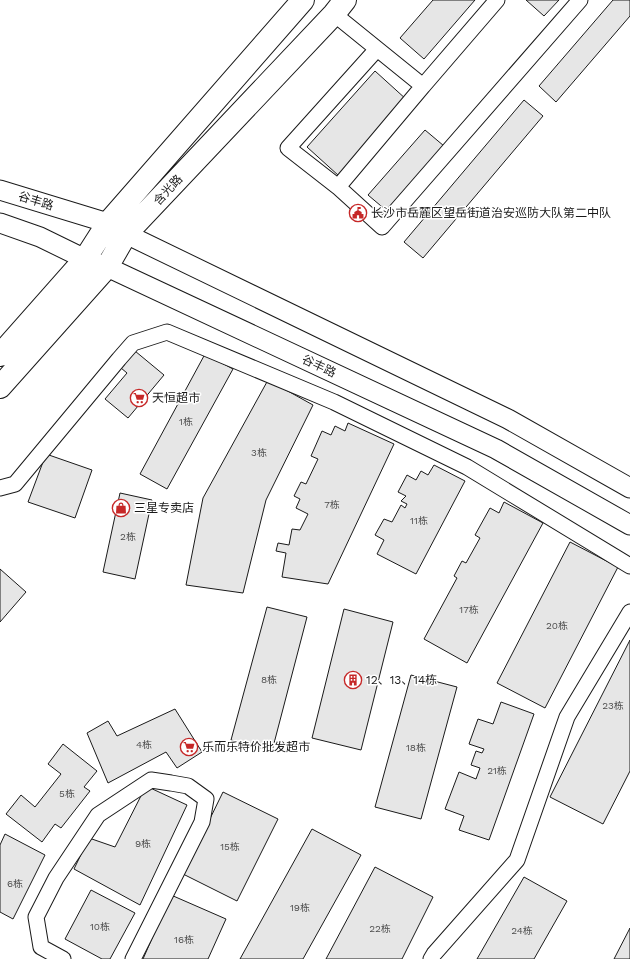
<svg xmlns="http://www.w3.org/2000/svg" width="630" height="959" font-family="'Work Sans','Noto Sans SC',sans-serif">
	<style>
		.building { fill: #e6e6e6; stroke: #1a1a1a }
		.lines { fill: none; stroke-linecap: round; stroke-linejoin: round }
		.minor-casing { stroke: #1a1a1a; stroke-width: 17 }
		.tertiary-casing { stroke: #1a1a1a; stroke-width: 21 }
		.primary-casing { stroke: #1a1a1a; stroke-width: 24 }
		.minor { stroke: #fff; stroke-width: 15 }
		.tertiary { stroke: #fff; stroke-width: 19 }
		.primary { stroke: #fff; stroke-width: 22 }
		.labels { text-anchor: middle; stroke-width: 3; stroke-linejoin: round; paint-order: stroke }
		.number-label { font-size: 10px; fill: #4d4d4d }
		.street-label { font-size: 12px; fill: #1a1a1a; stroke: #fff }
		.poi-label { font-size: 12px; fill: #1a1a1a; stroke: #fff; text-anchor: start }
	</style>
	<rect width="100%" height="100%" fill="#fff"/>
	<path class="building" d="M 433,0 L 475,0 L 424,59 L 400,38 Z
		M 526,0 L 559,0 L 544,16 Z
		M 613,0 L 630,0 L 630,16 L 556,102 L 539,86 Z
		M 375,71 L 407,100 L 339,176 L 307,147 Z
		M 524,100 L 543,116 L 423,258 L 404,242 Z
		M 425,130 L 444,146 L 387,211 L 368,195 Z
		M 135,351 L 164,375 L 128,418 L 105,399 L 127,373 L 121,368 Z
		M 205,354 L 233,369 L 167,489 L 140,474 Z
		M 268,380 L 313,405 L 266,500 L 243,593 L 186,585 L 203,498 Z
		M 348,423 L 394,444 L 328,584 L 282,577 L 286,553 L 276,551 L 278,543 L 289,545 L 292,529 L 300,530 L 308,514 L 296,508 L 300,499 L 294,496 L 301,482 L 306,484 L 318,459 L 311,456 L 322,431 L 331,435 L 335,426 L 345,431 Z
		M 46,454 L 92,470 L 75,518 L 28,502 Z
		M 434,465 L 465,481 L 416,574 L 377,554 L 384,540 L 375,535 L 384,519 L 392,522 L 401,505 L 405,508 L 407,504 L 401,501 L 406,496 L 398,492 L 407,475 L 416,480 L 421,471 L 428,475 Z
		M 120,493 L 152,500 L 135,579 L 103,572 Z
		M 504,502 L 543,523 L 467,663 L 424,639 L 457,578 L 454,576 L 462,561 L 466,563 L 480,538 L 475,535 L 490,508 L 499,513 Z
		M 570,542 L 618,567 L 545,708 L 497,683 Z
		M 0,569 L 26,592 L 0,622 Z
		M 267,607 L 307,617 L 272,751 L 231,740 Z
		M 344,609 L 393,622 L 361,750 L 312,738 Z
		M 630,640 L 630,771 L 603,824 L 550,797 Z
		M 411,675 L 457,687 L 421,819 L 375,807 Z
		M 501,702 L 534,714 L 489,840 L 459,830 L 464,816 L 445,809 L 459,772 L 476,779 L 480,768 L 471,765 L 476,751 L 482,753 L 484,749 L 469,744 L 478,719 L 493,724 Z
		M 175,709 L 202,752 L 177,768 L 166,752 L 108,783 L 87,733 L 108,721 L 117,736 Z
		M 63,744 L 97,771 L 84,787 L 90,791 L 61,828 L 55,824 L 42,842 L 6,814 L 21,795 L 35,807 L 61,774 L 48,764 Z
		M 146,786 L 187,805 L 140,905 L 74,869 L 89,838 L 115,847 Z
		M 223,792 L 278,819 L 237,901 L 183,874 Z
		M 312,829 L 361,855 L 303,959 L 240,959 Z
		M 5,834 L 45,855 L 13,919 L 0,912 L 0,845 Z
		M 375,867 L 433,897 L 402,959 L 326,959 Z
		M 524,877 L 567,901 L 534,959 L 477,959 Z
		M 91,890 L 135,913 L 110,959 L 102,959 L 65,939 Z
		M 171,895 L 226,919 L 208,959 L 143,959 Z
		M 630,928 L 630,959 L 614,959 Z"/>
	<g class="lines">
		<defs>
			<path id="minor" d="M 334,14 L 423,86 L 338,187
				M 377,49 L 288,148 L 338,187 L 382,227 L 580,0
				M 423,86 L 497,0
				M 0,488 L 15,484 L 119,359 L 133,343 L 167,332 L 334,402 L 467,467 L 630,566
				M 63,959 L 41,947 L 36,917 L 56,878 L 98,815 L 151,780 L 171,783 L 188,786 L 206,799 L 202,822 L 133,959
				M 431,959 L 434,954 L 517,860 L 567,717 L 630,612"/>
			<path id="tertiary" d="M 0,190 L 108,223 L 126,234 L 508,419 L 630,488
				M 0,223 L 40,237 L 85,259 L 107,267 L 496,449 L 630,525"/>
			<path id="primary" d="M 0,355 L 85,259 L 108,223 L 303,0
				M 0,387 L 107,267 L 126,234 L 334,14 L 345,0"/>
		</defs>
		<use href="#minor" class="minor-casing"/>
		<use href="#tertiary" class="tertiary-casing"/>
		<use href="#primary" class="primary-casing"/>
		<use href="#minor" class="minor"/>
		<use href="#tertiary" class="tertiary"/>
		<use href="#primary" class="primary"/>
	</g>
	<defs>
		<symbol id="civic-ring" viewBox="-11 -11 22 22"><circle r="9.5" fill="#fff" stroke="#c62828" stroke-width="1.5"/><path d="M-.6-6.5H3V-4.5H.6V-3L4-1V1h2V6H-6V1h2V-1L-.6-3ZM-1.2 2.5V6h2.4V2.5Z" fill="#c62828"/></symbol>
		<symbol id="supermarket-ring" viewBox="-11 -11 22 22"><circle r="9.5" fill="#fff" stroke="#c62828" stroke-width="1.5"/><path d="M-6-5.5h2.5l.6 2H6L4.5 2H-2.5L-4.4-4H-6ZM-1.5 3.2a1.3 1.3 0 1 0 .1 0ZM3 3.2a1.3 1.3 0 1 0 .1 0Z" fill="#c62828"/></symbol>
		<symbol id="shop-ring" viewBox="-11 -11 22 22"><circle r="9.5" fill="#fff" stroke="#c62828" stroke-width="1.5"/><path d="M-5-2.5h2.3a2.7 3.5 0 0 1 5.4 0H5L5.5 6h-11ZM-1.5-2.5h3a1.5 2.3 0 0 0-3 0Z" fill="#c62828"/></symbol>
		<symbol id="building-ring" viewBox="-11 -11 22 22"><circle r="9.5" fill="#fff" stroke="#c62828" stroke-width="1.5"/><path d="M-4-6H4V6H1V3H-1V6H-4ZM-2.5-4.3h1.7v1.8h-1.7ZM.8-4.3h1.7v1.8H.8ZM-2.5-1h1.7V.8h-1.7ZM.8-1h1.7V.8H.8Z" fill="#c62828"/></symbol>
	</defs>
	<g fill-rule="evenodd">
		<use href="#civic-ring" x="348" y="203" width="20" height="20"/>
		<use href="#supermarket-ring" x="129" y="388" width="20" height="20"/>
		<use href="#shop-ring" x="111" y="498" width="20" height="20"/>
		<use href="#building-ring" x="343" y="670" width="20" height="20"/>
		<use href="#supermarket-ring" x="179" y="737" width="20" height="20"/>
	</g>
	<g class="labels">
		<g class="number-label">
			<text x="186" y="425">1栋</text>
			<text x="259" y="456">3栋</text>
			<text x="332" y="508">7栋</text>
			<text x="419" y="524">11栋</text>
			<text x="128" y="540">2栋</text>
			<text x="469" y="613">17栋</text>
			<text x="557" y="629">20栋</text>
			<text x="269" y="683">8栋</text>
			<text x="613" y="709">23栋</text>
			<text x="144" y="748">4栋</text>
			<text x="416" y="751">18栋</text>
			<text x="497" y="774">21栋</text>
			<text x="67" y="797">5栋</text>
			<text x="143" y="847">9栋</text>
			<text x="230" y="850">15栋</text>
			<text x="15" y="887">6栋</text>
			<text x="300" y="911">19栋</text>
			<text x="100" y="930">10栋</text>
			<text x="380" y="932">22栋</text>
			<text x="522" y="934">24栋</text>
			<text x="184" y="943">16栋</text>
		</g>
		<g class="street-label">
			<text transform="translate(168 190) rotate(-47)" y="4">含光路</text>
			<text transform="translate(36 201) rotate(17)" y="4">谷丰路</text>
			<text transform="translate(319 366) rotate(25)" y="4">谷丰路</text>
		</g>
		<g class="poi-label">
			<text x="371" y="217">长沙市岳麓区望岳街道治安巡防大队第二中队</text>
			<text x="152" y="402">天恒超市</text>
			<text x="134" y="512">三星专卖店</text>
			<text x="366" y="684">12、13、14栋</text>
			<text x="202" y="751">乐而乐特价批发超市</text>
		</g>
	</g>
</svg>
